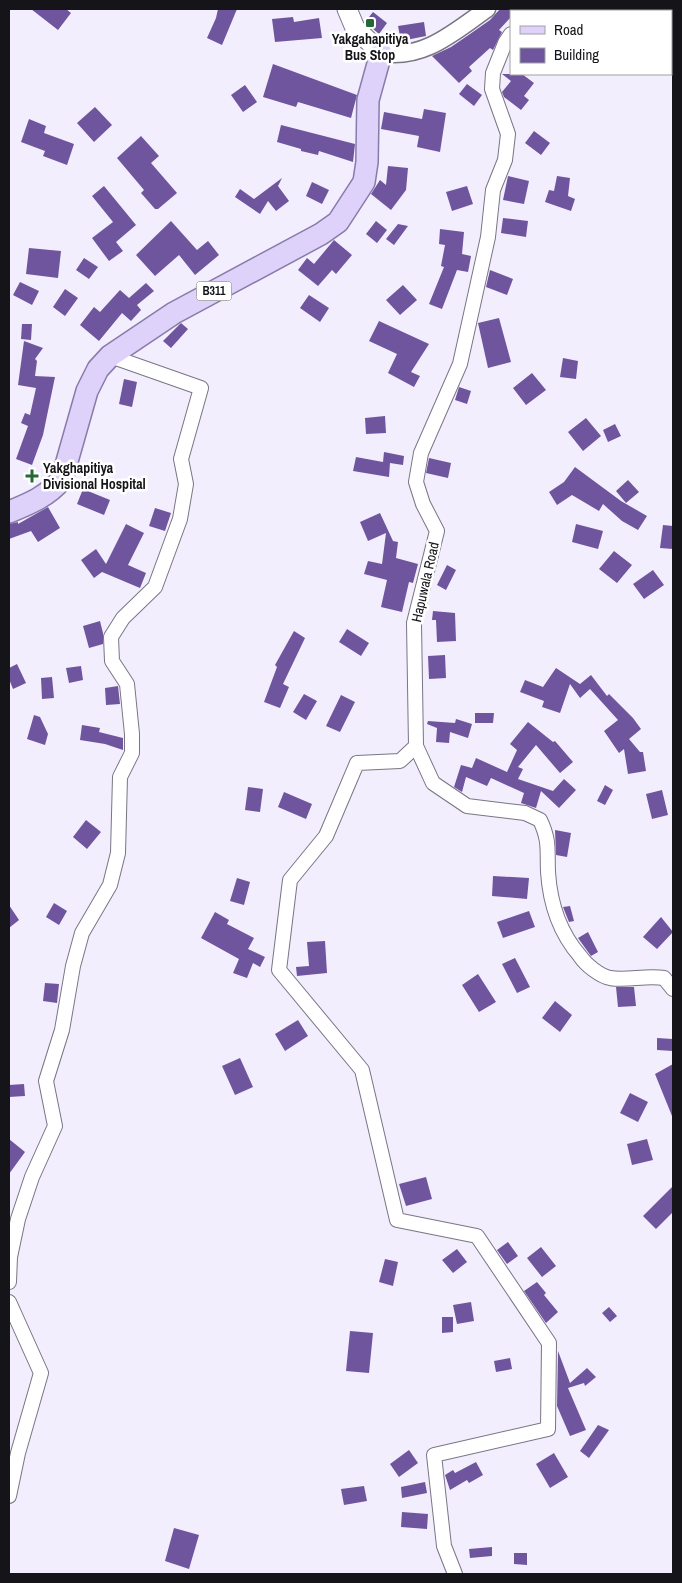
<svg xmlns="http://www.w3.org/2000/svg" width="682" height="1583" font-family="'Archivo Narrow',sans-serif">
	<style>
		.building { fill: #6f559d }
		.lines { fill: none; stroke-linecap: round; stroke-linejoin: round }
		.minor-casing { stroke: #797583; stroke-width: 16 }
		.tertiary-casing { stroke: #797583; stroke-width: 19 }
		.secondary-casing { stroke: #797583; stroke-width: 21 }
		.primary-casing { stroke: #897ba9; stroke-width: 24 }
		.minor { stroke: #fff; stroke-width: 14 }
		.tertiary { stroke: #fff; stroke-width: 16 }
		.secondary { stroke: #fff; stroke-width: 19 }
		.primary { stroke: #ded1fa; stroke-width: 21 }
		.poi-dot { fill: #236936; stroke: #fff; stroke-width: 2 }
		.labels { text-anchor: middle; stroke-width: 5; stroke-linejoin: round; paint-order: stroke }
		.shield { fill: #fff; stroke: #5b5a5e; stroke-width: 1 }
		.shield-label { font-size: 12px; font-weight: bold; fill: #151419 }
		.poi-label { font-size: 14px; font-weight: bold; fill: #151419; stroke: #fff }
		.street-label { font-size: 14px; fill: #151419; stroke: #fff }
	</style>
	<rect width="100%" height="100%" fill="#f3eefe"/>
	<path class="building" d="M 31,9 L 66,9 L 71,13 L 58,30 Z
		M 218,9 L 237,9 L 222,45 L 207,38 L 216,18 Z
		M 500,9 L 516,9 L 515,11 L 511,11 L 511,17 L 499,30 L 502,32 L 493,50 L 490,48 L 469,67 L 472,71 L 459,83 L 432,56 L 451,47 L 470,34 L 490,20 Z
		M 373,12 L 387,23 L 379,34 L 365,22 Z
		M 293,17 L 294,22 L 319,18 L 322,38 L 275,42 L 272,19 Z
		M 424,22 L 426,36 L 401,41 L 398,26 Z
		M 273,64 L 357,95 L 351,118 L 298,102 L 296,107 L 263,97 Z
		M 502,74 L 522,74 L 534,83 L 524,96 L 529,100 L 521,110 L 504,97 L 502,92 L 511,81 Z
		M 467,84 L 482,95 L 474,106 L 459,94 Z
		M 245,85 L 257,102 L 243,112 L 231,95 Z
		M 95,107 L 112,125 L 94,142 L 77,123 Z
		M 424,109 L 446,113 L 440,152 L 417,147 L 419,136 L 381,129 L 384,112 L 422,119 Z
		M 29,119 L 46,126 L 44,133 L 74,144 L 67,165 L 43,156 L 45,151 L 21,142 Z
		M 281,125 L 355,144 L 353,162 L 319,151 L 318,155 L 301,151 L 301,149 L 277,142 Z
		M 534,131 L 550,143 L 541,155 L 525,143 Z
		M 141,136 L 159,156 L 151,163 L 177,193 L 158,209 L 155,209 L 141,193 L 144,190 L 117,158 Z
		M 388,166 L 408,168 L 406,190 L 391,210 L 371,194 L 380,180 L 386,185 Z
		M 508,176 L 529,181 L 524,204 L 503,200 Z
		M 557,176 L 570,178 L 568,196 L 575,199 L 571,211 L 545,202 L 549,190 L 554,191 Z
		M 282,178 L 278,186 L 289,201 L 276,211 L 268,201 L 260,214 L 235,197 L 240,189 L 254,199 Z
		M 312,182 L 329,190 L 322,204 L 306,196 Z
		M 104,186 L 136,225 L 116,242 L 123,251 L 109,261 L 92,238 L 113,222 L 92,196 Z
		M 467,186 L 473,204 L 452,211 L 446,192 Z
		M 503,218 L 528,221 L 526,237 L 501,233 Z
		M 171,221 L 197,250 L 208,241 L 219,255 L 195,275 L 179,255 L 155,276 L 136,255 Z
		M 376,221 L 387,230 L 377,243 L 366,234 Z
		M 398,224 L 408,226 L 394,245 L 386,239 Z
		M 440,229 L 464,232 L 462,254 L 471,256 L 468,272 L 457,270 L 442,309 L 429,304 L 444,267 L 441,266 L 445,245 L 439,244 Z
		M 334,240 L 352,255 L 336,274 L 332,270 L 318,286 L 298,270 L 307,258 L 314,264 Z
		M 29,248 L 61,251 L 58,278 L 26,274 Z
		M 84,258 L 98,267 L 89,279 L 76,270 Z
		M 490,270 L 513,279 L 507,295 L 486,287 Z
		M 20,282 L 39,291 L 32,305 L 13,295 Z
		M 146,283 L 154,291 L 137,305 L 141,310 L 131,321 L 122,313 L 99,341 L 80,325 L 94,307 L 100,312 L 120,290 L 129,298 Z
		M 403,285 L 417,300 L 400,315 L 386,300 Z
		M 65,289 L 78,298 L 65,316 L 53,307 Z
		M 309,295 L 329,308 L 320,322 L 300,308 Z
		M 499,318 L 511,362 L 488,368 L 478,323 Z
		M 379,321 L 429,344 L 411,372 L 420,376 L 414,387 L 388,373 L 397,354 L 369,341 Z
		M 181,323 L 188,329 L 171,348 L 163,341 Z
		M 22,324 L 32,324 L 31,340 L 21,339 Z
		M 24,341 L 43,348 L 35,359 L 37,361 L 35,376 L 55,377 L 43,435 L 32,465 L 16,459 L 28,426 L 21,423 L 25,413 L 30,415 L 36,388 L 18,385 Z
		M 563,358 L 578,361 L 576,379 L 560,377 Z
		M 532,373 L 546,390 L 526,405 L 513,388 Z
		M 124,379 L 137,382 L 132,407 L 119,404 Z
		M 459,387 L 471,391 L 467,404 L 455,400 Z
		M 385,416 L 386,433 L 366,434 L 365,418 Z
		M 586,418 L 601,436 L 583,451 L 568,432 Z
		M 615,424 L 621,436 L 608,442 L 603,430 Z
		M 384,452 L 404,456 L 403,465 L 390,463 L 389,477 L 353,471 L 356,457 L 383,462 Z
		M 429,458 L 451,463 L 448,478 L 426,473 Z
		M 575,467 L 621,501 L 647,516 L 638,530 L 622,521 L 603,504 L 599,511 L 572,495 L 557,505 L 549,492 L 564,482 Z
		M 628,480 L 639,492 L 626,503 L 616,491 Z
		M 83,489 L 110,500 L 104,515 L 77,504 Z
		M 48,507 L 60,528 L 38,542 L 31,531 L 9,539 L 9,524 L 18,522 L 18,524 Z
		M 155,508 L 171,513 L 165,531 L 149,526 Z
		M 380,513 L 393,541 L 398,542 L 396,558 L 418,564 L 413,583 L 409,582 L 402,612 L 381,607 L 387,580 L 364,574 L 368,561 L 382,564 L 386,533 L 368,541 L 360,522 Z
		M 126,524 L 144,533 L 128,565 L 146,573 L 140,588 L 102,572 L 94,578 L 81,560 L 96,549 L 106,564 Z
		M 576,524 L 603,531 L 598,549 L 572,542 Z
		M 663,525 L 673,526 L 673,549 L 660,548 Z
		M 614,551 L 632,565 L 617,583 L 599,569 Z
		M 447,565 L 456,570 L 446,590 L 437,585 Z
		M 653,570 L 664,585 L 644,599 L 633,584 Z
		M 433,611 L 455,613 L 456,641 L 437,642 L 436,620 L 432,620 Z
		M 100,621 L 103,633 L 103,644 L 89,648 L 83,626 Z
		M 347,629 L 369,643 L 361,656 L 339,642 Z
		M 294,631 L 305,638 L 283,684 L 289,687 L 280,708 L 264,702 L 277,667 L 275,665 Z
		M 445,655 L 446,678 L 429,679 L 428,656 Z
		M 17,664 L 26,683 L 13,689 L 9,679 L 9,668 Z
		M 81,666 L 83,680 L 69,683 L 66,668 Z
		M 556,668 L 580,684 L 591,675 L 607,696 L 609,694 L 633,718 L 641,729 L 629,739 L 640,752 L 643,752 L 646,771 L 628,774 L 624,749 L 619,753 L 604,731 L 618,720 L 590,689 L 580,698 L 570,684 L 560,713 L 542,707 L 544,701 L 520,692 L 525,680 L 543,687 Z
		M 52,677 L 54,698 L 42,699 L 41,678 Z
		M 118,686 L 120,704 L 106,705 L 105,688 Z
		M 304,694 L 317,701 L 306,720 L 293,712 Z
		M 341,695 L 355,702 L 340,732 L 326,726 Z
		M 475,713 L 494,713 L 493,723 L 475,723 Z
		M 34,715 L 40,717 L 48,734 L 45,745 L 27,739 Z
		M 456,719 L 472,724 L 468,738 L 450,732 L 449,743 L 436,742 L 437,728 L 427,724 L 428,721 L 455,723 Z
		M 528,722 L 553,742 L 555,741 L 573,762 L 560,773 L 536,745 L 518,767 L 523,769 L 518,779 L 553,791 L 564,779 L 576,790 L 559,808 L 541,791 L 536,808 L 521,803 L 524,793 L 491,778 L 487,786 L 466,777 L 462,792 L 454,787 L 461,765 L 472,768 L 476,758 L 507,772 L 517,750 L 510,744 Z
		M 82,725 L 100,728 L 99,732 L 123,738 L 123,750 L 105,744 L 80,740 Z
		M 605,785 L 613,790 L 605,805 L 597,801 Z
		M 248,787 L 263,789 L 260,812 L 245,810 Z
		M 662,790 L 668,815 L 652,819 L 646,794 Z
		M 284,792 L 312,804 L 306,819 L 278,807 Z
		M 86,820 L 101,832 L 87,849 L 73,837 Z
		M 555,830 L 571,833 L 567,857 L 556,855 Z
		M 493,876 L 529,878 L 527,899 L 492,896 Z
		M 237,878 L 250,882 L 244,905 L 230,901 Z
		M 54,903 L 67,911 L 59,925 L 46,917 Z
		M 9,905 L 19,920 L 9,928 Z
		M 570,906 L 574,921 L 569,922 L 563,907 Z
		M 529,911 L 535,927 L 503,938 L 497,922 Z
		M 215,912 L 229,920 L 227,924 L 254,938 L 248,949 L 265,957 L 260,967 L 253,963 L 247,978 L 233,973 L 239,959 L 201,938 Z
		M 661,917 L 673,932 L 657,949 L 643,937 Z
		M 588,932 L 598,952 L 591,956 L 578,938 Z
		M 325,941 L 327,973 L 297,976 L 296,967 L 309,966 L 307,942 Z
		M 515,958 L 530,987 L 517,993 L 502,964 Z
		M 478,974 L 496,1002 L 479,1012 L 462,985 Z
		M 45,983 L 59,984 L 57,1003 L 43,1001 Z
		M 616,987 L 634,987 L 636,1006 L 618,1007 Z
		M 555,1001 L 572,1015 L 560,1032 L 542,1018 Z
		M 298,1020 L 308,1036 L 285,1051 L 275,1034 Z
		M 657,1038 L 673,1039 L 673,1051 L 657,1050 Z
		M 240,1058 L 253,1087 L 235,1095 L 222,1066 Z
		M 673,1064 L 673,1116 L 672,1116 L 655,1074 Z
		M 24,1084 L 25,1096 L 9,1097 L 9,1085 Z
		M 630,1093 L 648,1102 L 638,1122 L 620,1113 Z
		M 9,1139 L 25,1152 L 9,1174 Z
		M 647,1139 L 653,1160 L 632,1165 L 627,1144 Z
		M 426,1177 L 432,1199 L 406,1206 L 399,1184 Z
		M 673,1186 L 673,1212 L 656,1229 L 643,1216 Z
		M 508,1242 L 518,1256 L 507,1264 L 497,1250 Z
		M 541,1247 L 556,1266 L 542,1277 L 527,1258 Z
		M 457,1249 L 467,1262 L 453,1273 L 442,1260 Z
		M 385,1259 L 398,1262 L 393,1286 L 379,1282 Z
		M 537,1282 L 546,1293 L 544,1295 L 558,1312 L 546,1323 L 524,1291 Z
		M 471,1302 L 474,1321 L 457,1324 L 453,1305 Z
		M 609,1307 L 617,1316 L 610,1322 L 602,1313 Z
		M 442,1317 L 453,1317 L 453,1332 L 442,1333 Z
		M 350,1331 L 373,1333 L 369,1373 L 346,1371 Z
		M 558,1351 L 570,1383 L 587,1368 L 596,1377 L 585,1386 L 584,1383 L 568,1388 L 586,1430 L 570,1436 L 557,1406 Z
		M 510,1358 L 512,1369 L 496,1372 L 494,1361 Z
		M 598,1425 L 609,1430 L 589,1458 L 580,1451 Z
		M 409,1450 L 418,1463 L 399,1477 L 390,1464 Z
		M 554,1453 L 568,1477 L 550,1488 L 536,1464 Z
		M 476,1462 L 483,1475 L 469,1483 L 467,1480 L 450,1490 L 445,1475 L 453,1470 L 455,1473 Z
		M 425,1482 L 427,1493 L 402,1498 L 401,1487 Z
		M 364,1486 L 367,1501 L 344,1505 L 341,1489 Z
		M 402,1512 L 428,1514 L 427,1529 L 401,1527 Z
		M 174,1528 L 199,1535 L 189,1569 L 165,1561 Z
		M 492,1547 L 492,1556 L 470,1558 L 469,1549 Z
		M 514,1553 L 527,1553 L 527,1565 L 514,1564 Z"/>
	<g class="lines">
		<defs>
			<path id="minor" d="M 524,11 L 525,9
				M 511,34 L 505,43 L 493,73 L 492,89 L 508,134 L 505,160 L 493,190 L 488,237 L 460,364 L 421,453 L 416,482 L 423,504 L 437,531 L 414,623 L 416,746 L 433,783 L 467,806 L 525,813 L 540,820 C 550,841 547,850 548,872 C 550,903 560,933 580,956 C 586,965 600,976 610,978 C 627,981 646,975 664,978 L 673,989
				M 416,746 L 400,761 L 357,763 L 326,836 L 290,880 L 279,970 L 362,1070 L 397,1220 L 477,1236 L 549,1343 L 548,1429 L 434,1455 L 444,1546 L 455,1574
				M 9,1282 L 10,1257 L 18,1219 L 32,1177 L 55,1126 L 46,1081 L 62,1030 L 73,966 L 82,933 L 110,885 L 118,853 L 120,777 L 132,753 L 132,734 L 127,684 L 112,661 L 111,637 L 123,618 L 155,587 L 180,519 L 186,484 L 181,459 L 201,388 L 110,356
				M 9,1302 L 41,1373 L 18,1453 L 9,1496"/>
			<path id="tertiary" d="M 381,53 C 424,60 454,32 487,9"/>
			<path id="secondary" d="M 347,9 L 355,28 L 381,53"/>
			<path id="primary" d="M 9,512 C 29,504 48,496 62,479 L 87,391 L 98,369 L 110,356 L 174,313 L 321,234 L 338,222 L 364,182 L 367,162 L 368,100 L 381,53"/>
		</defs>
		<use href="#minor" class="minor-casing"/>
		<use href="#tertiary" class="tertiary-casing"/>
		<use href="#secondary" class="secondary-casing"/>
		<use href="#primary" class="primary-casing"/>
		<use href="#minor" class="minor"/>
		<use href="#tertiary" class="tertiary"/>
		<use href="#secondary" class="secondary"/>
		<use href="#primary" class="primary"/>
	</g>
	<g class="poi-dot">
		<rect x="365" y="18" width="10" height="10" rx="2.5"/>
		<path d="M29.5 468.5h5v5h5v5h-5v5h-5v-5h-5v-5h5z"/>
	</g>
	<g class="labels">
		<rect class="shield" x="196.5" y="281.5" width="35" height="19" rx="4"/>
		<g class="shield-label">
			<text x="214" y="295">B311</text>
		</g>
		<g class="poi-label">
			<text x="370" y="44">Yakgahapitiya<tspan x="370" dy="16">Bus Stop</tspan></text>
			<text x="43" y="473" text-anchor="start">Yakghapitiya<tspan x="43" dy="16">Divisional Hospital</tspan></text>
		</g>
		<g class="street-label">
			<text transform="translate(425 582) rotate(-77)" y="5">Hapuwala Road</text>
		</g>
	</g>
	<rect width="682" height="1583" fill="none" stroke="#151419" stroke-width="20"/>
	<rect x="510" y="10" width="162" height="65" fill="#ffffff" stroke="#a1a1a3"/>
	<rect x="520" y="26" width="25" height="8" fill="#ded1fa" stroke="#a1a1a3"/>
	<text x="554" y="35" font-size="15" fill="#151419">Road</text>
	<rect x="520" y="48" width="25" height="15" fill="#6f559d" stroke="#a1a1a3"/>
	<text x="554" y="60" font-size="15" fill="#151419">Building</text>
</svg>
